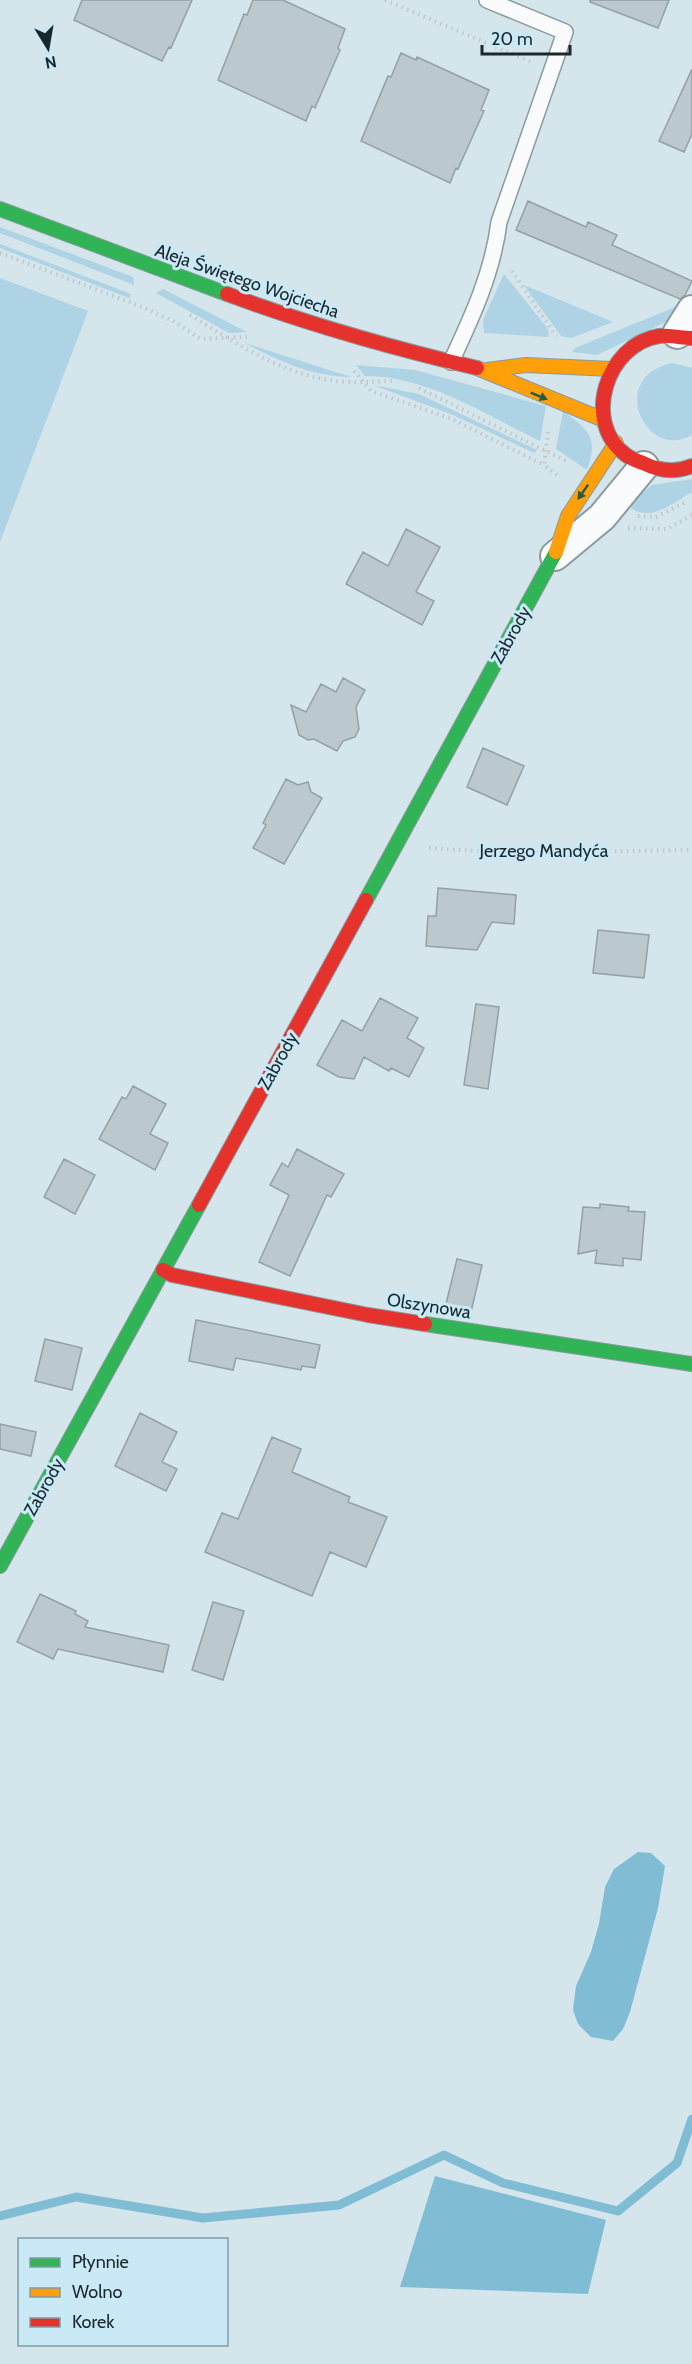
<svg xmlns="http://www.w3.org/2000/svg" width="692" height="2364" font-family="Cabin,sans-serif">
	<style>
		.green { fill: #aed3e4 }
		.water { fill: #81bcd5 }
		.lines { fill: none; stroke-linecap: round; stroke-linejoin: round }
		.stream { stroke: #81bcd5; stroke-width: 9 }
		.building { fill: #bbc8ce; stroke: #93a0a5; stroke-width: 1.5 }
		.lane-casing { stroke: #8c9aa0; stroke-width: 18 }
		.street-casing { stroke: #8c9aa0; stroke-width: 32 }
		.fast-casing { stroke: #8c9aa0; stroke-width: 16 }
		.slow-casing { stroke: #8c9aa0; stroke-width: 16 }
		.jam-casing { stroke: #8c9aa0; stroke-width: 16 }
		.path { stroke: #c1c7c9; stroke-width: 4; stroke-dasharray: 1.5 4.5; stroke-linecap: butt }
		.lane { stroke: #f9fbfc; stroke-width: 15 }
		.street { stroke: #f9fbfc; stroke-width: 28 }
		.fast { stroke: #30b455; stroke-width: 14 }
		.slow { stroke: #ff9f0a; stroke-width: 14 }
		.jam { stroke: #e5322d; stroke-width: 14 }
		.oneway { fill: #235f3c }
		.labels { text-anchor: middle; stroke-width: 6; stroke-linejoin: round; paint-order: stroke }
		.street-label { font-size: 18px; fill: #1b272c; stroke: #c9e9f7 }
	</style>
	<rect width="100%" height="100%" fill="#d4e5ec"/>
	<path class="green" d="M 0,227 L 133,277 L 134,285 L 0,233 Z
		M 0,244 L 131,294 L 129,298 L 0,248 Z
		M 504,274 L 548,329 L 549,337 L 484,333 L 483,320 Z
		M 0,278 L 88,311 L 0,542 Z
		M 524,285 L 613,322 L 571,338 L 561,336 Z
		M 163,289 L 247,332 L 229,333 L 156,293 Z
		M 685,303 L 672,319 L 597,355 L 572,352 L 575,348 Z
		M 245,343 L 351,377 C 313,377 278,361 245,343 Z
		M 673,363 L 692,368 L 692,435 C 645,462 606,376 673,363 Z
		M 356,365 L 415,370 L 546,406 L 540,441 C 484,414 428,376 365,376 Z
		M 373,385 L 419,394 L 537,450 L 534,453 L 453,415 Z
		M 563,411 C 589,431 599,436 587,470 L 556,449 Z
		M 692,479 L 692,492 C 672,503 649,525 627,505 L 652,485 Z"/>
	<path class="water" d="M 638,1852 L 651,1853 L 665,1866 L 658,1908 L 630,2012 L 623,2029 L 613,2041 L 591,2037 L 578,2024 L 573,2010 L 576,1986 L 591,1952 L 599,1924 L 605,1887 L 614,1869 Z
		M 435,2176 L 606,2220 L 588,2294 L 400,2287 Z"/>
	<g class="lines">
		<path class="stream" d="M 0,2216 L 76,2197 L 203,2218 L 339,2205 L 444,2155 L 503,2183 L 618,2211 L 677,2163 L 692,2119"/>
	</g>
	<path class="building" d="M 82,0 L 192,0 L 171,48 L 169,47 L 162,61 L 74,20 Z
		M 253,0 L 283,0 L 345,29 L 338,48 L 340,50 L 315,108 L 312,106 L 306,121 L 218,80 L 244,14 L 247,15 Z
		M 590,0 L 669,0 L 658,28 L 590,2 Z
		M 401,53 L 416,60 L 417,57 L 489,90 L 481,110 L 484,111 L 458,169 L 456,168 L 450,183 L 361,141 L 388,76 L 391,77 Z
		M 692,69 L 692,134 L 684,152 L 659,141 Z
		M 528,201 L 586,227 L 588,222 L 617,235 L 612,245 L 692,281 L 685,295 L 680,299 L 516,230 Z
		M 406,529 L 440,547 L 416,592 L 434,601 L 422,625 L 346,584 L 363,552 L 388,566 Z
		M 343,678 L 365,690 L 356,707 L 359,729 L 355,737 L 343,741 L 337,751 L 314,739 L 308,740 L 299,735 L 291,705 L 306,712 L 321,684 L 336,692 Z
		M 483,748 L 524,766 L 507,805 L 467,787 Z
		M 286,779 L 298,785 L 308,782 L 311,792 L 322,798 L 284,864 L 253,848 L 266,825 L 263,823 Z
		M 438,888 L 516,895 L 514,924 L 492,922 L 477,950 L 426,946 L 428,916 L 436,916 Z
		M 598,930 L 649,935 L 644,978 L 593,973 Z
		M 380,998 L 418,1018 L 407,1038 L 424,1048 L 409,1077 L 391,1068 L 389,1071 L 364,1057 L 354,1079 L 339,1077 L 317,1065 L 342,1020 L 362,1031 Z
		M 476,1004 L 499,1007 L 488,1089 L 464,1085 Z
		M 133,1086 L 166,1104 L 150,1134 L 168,1143 L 155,1170 L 99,1139 L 122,1097 L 126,1099 Z
		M 297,1149 L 344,1174 L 331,1197 L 327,1195 L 290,1276 L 259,1262 L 289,1195 L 270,1185 L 282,1163 L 288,1167 Z
		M 64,1159 L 95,1175 L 75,1214 L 44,1197 Z
		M 600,1204 L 629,1207 L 628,1211 L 645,1212 L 641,1260 L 623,1258 L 623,1266 L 595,1263 L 597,1250 L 578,1254 L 583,1207 L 600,1208 Z
		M 457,1259 L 482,1265 L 471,1312 L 445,1308 Z
		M 196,1320 L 320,1345 L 315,1368 L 302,1366 L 301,1370 L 236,1358 L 233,1370 L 189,1361 Z
		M 45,1339 L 82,1348 L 72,1390 L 35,1381 Z
		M 140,1413 L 177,1432 L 162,1462 L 177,1469 L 166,1491 L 115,1466 Z
		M 0,1424 L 36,1432 L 31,1456 L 0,1449 Z
		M 272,1437 L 301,1449 L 292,1472 L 350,1497 L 348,1502 L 387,1517 L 366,1567 L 330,1552 L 312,1596 L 205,1552 L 222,1513 L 238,1519 Z
		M 40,1594 L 76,1611 L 75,1614 L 88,1621 L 85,1627 L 169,1645 L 163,1672 L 58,1649 L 53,1659 L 17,1642 Z
		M 213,1602 L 244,1611 L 223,1680 L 192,1670 Z"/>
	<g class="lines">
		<defs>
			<path id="lane" d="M 451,362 C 472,317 493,272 499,222 L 565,32 L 487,0"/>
			<path id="street" d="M 677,334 L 692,310
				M 555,556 L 602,517 L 644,466"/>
			<path id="fast" d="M 0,209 L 227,294
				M 366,900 L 556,552
				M 425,1324 L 692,1364
				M 0,1566 L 199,1205"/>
			<path id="slow" d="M 477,368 L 604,420
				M 487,370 L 526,365 L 611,369
				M 556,552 L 568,516 L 616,443"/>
			<path id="jam" d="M 227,294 C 310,325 392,348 477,368
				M 692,338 C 682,338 669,335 659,336 C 607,344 581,422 626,455 C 630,458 637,461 643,463 C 659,471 675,473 692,466
				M 199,1205 L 366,900
				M 163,1270 L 172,1275 L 368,1315 L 425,1324"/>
		</defs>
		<use href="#lane" class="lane-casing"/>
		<use href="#street" class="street-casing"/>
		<use href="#fast" class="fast-casing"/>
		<use href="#slow" class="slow-casing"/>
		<use href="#jam" class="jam-casing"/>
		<path class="path" d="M 385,0 L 531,62
			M 0,253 L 140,306 L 173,321 L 201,339 L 247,337
			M 512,271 L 556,336
			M 190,315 C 240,345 289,380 350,382 C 364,383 378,381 392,381
			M 354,371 L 371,391 L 452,419 L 544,465
			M 419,388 L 568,462
			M 548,432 L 544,465 L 557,475
			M 638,516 L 656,517 L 686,502
			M 628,528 L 667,529 L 692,515
			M 429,848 L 507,853 L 692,850"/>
		<use href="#lane" class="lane"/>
		<use href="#street" class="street"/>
		<use href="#fast" class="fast"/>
		<use href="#slow" class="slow"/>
		<use href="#jam" class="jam"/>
	</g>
	<defs><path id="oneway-solid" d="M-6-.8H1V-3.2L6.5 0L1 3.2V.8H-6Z" transform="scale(1.5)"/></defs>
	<g class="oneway">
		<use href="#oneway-solid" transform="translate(539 396) rotate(22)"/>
		<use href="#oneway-solid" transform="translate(583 492) rotate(125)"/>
	</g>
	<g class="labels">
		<g class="street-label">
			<text transform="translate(247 281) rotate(19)" y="6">Aleja Świętego Wojciecha</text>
			<text transform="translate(511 635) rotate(-61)" y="6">Zabrody</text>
			<text x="544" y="857">Jerzego Mandyća</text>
			<text transform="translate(278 1061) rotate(-61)" y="6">Zabrody</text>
			<text transform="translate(429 1306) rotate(9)" y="6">Olszynowa</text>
			<text transform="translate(44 1487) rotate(-61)" y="6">Zabrody</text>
		</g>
	</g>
	<rect x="18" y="2238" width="210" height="108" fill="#c9e9f7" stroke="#839ba6" stroke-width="1.5"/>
	<rect x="30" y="2258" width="30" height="9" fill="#30b455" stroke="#839ba6" stroke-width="1.5"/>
	<text x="72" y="2268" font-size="18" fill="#1b272c">Płynnie</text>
	<rect x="30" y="2288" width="30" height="9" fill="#ff9f0a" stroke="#839ba6" stroke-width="1.5"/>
	<text x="72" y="2298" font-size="18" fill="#1b272c">Wolno</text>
	<rect x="30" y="2318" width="30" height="9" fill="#e5322d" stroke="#839ba6" stroke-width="1.5"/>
	<text x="72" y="2328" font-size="18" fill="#1b272c">Korek</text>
	<g transform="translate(48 48) rotate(169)" stroke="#c9e9f7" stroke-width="4.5" paint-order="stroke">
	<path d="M0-4.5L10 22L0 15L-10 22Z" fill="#1b272c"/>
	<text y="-9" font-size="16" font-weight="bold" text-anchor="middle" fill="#1b272c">N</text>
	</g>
	<path d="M482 45v9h88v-9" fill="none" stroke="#1b272c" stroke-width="3"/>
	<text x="491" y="45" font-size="18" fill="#1b272c" stroke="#c9e9f7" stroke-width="4.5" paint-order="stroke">20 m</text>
</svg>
